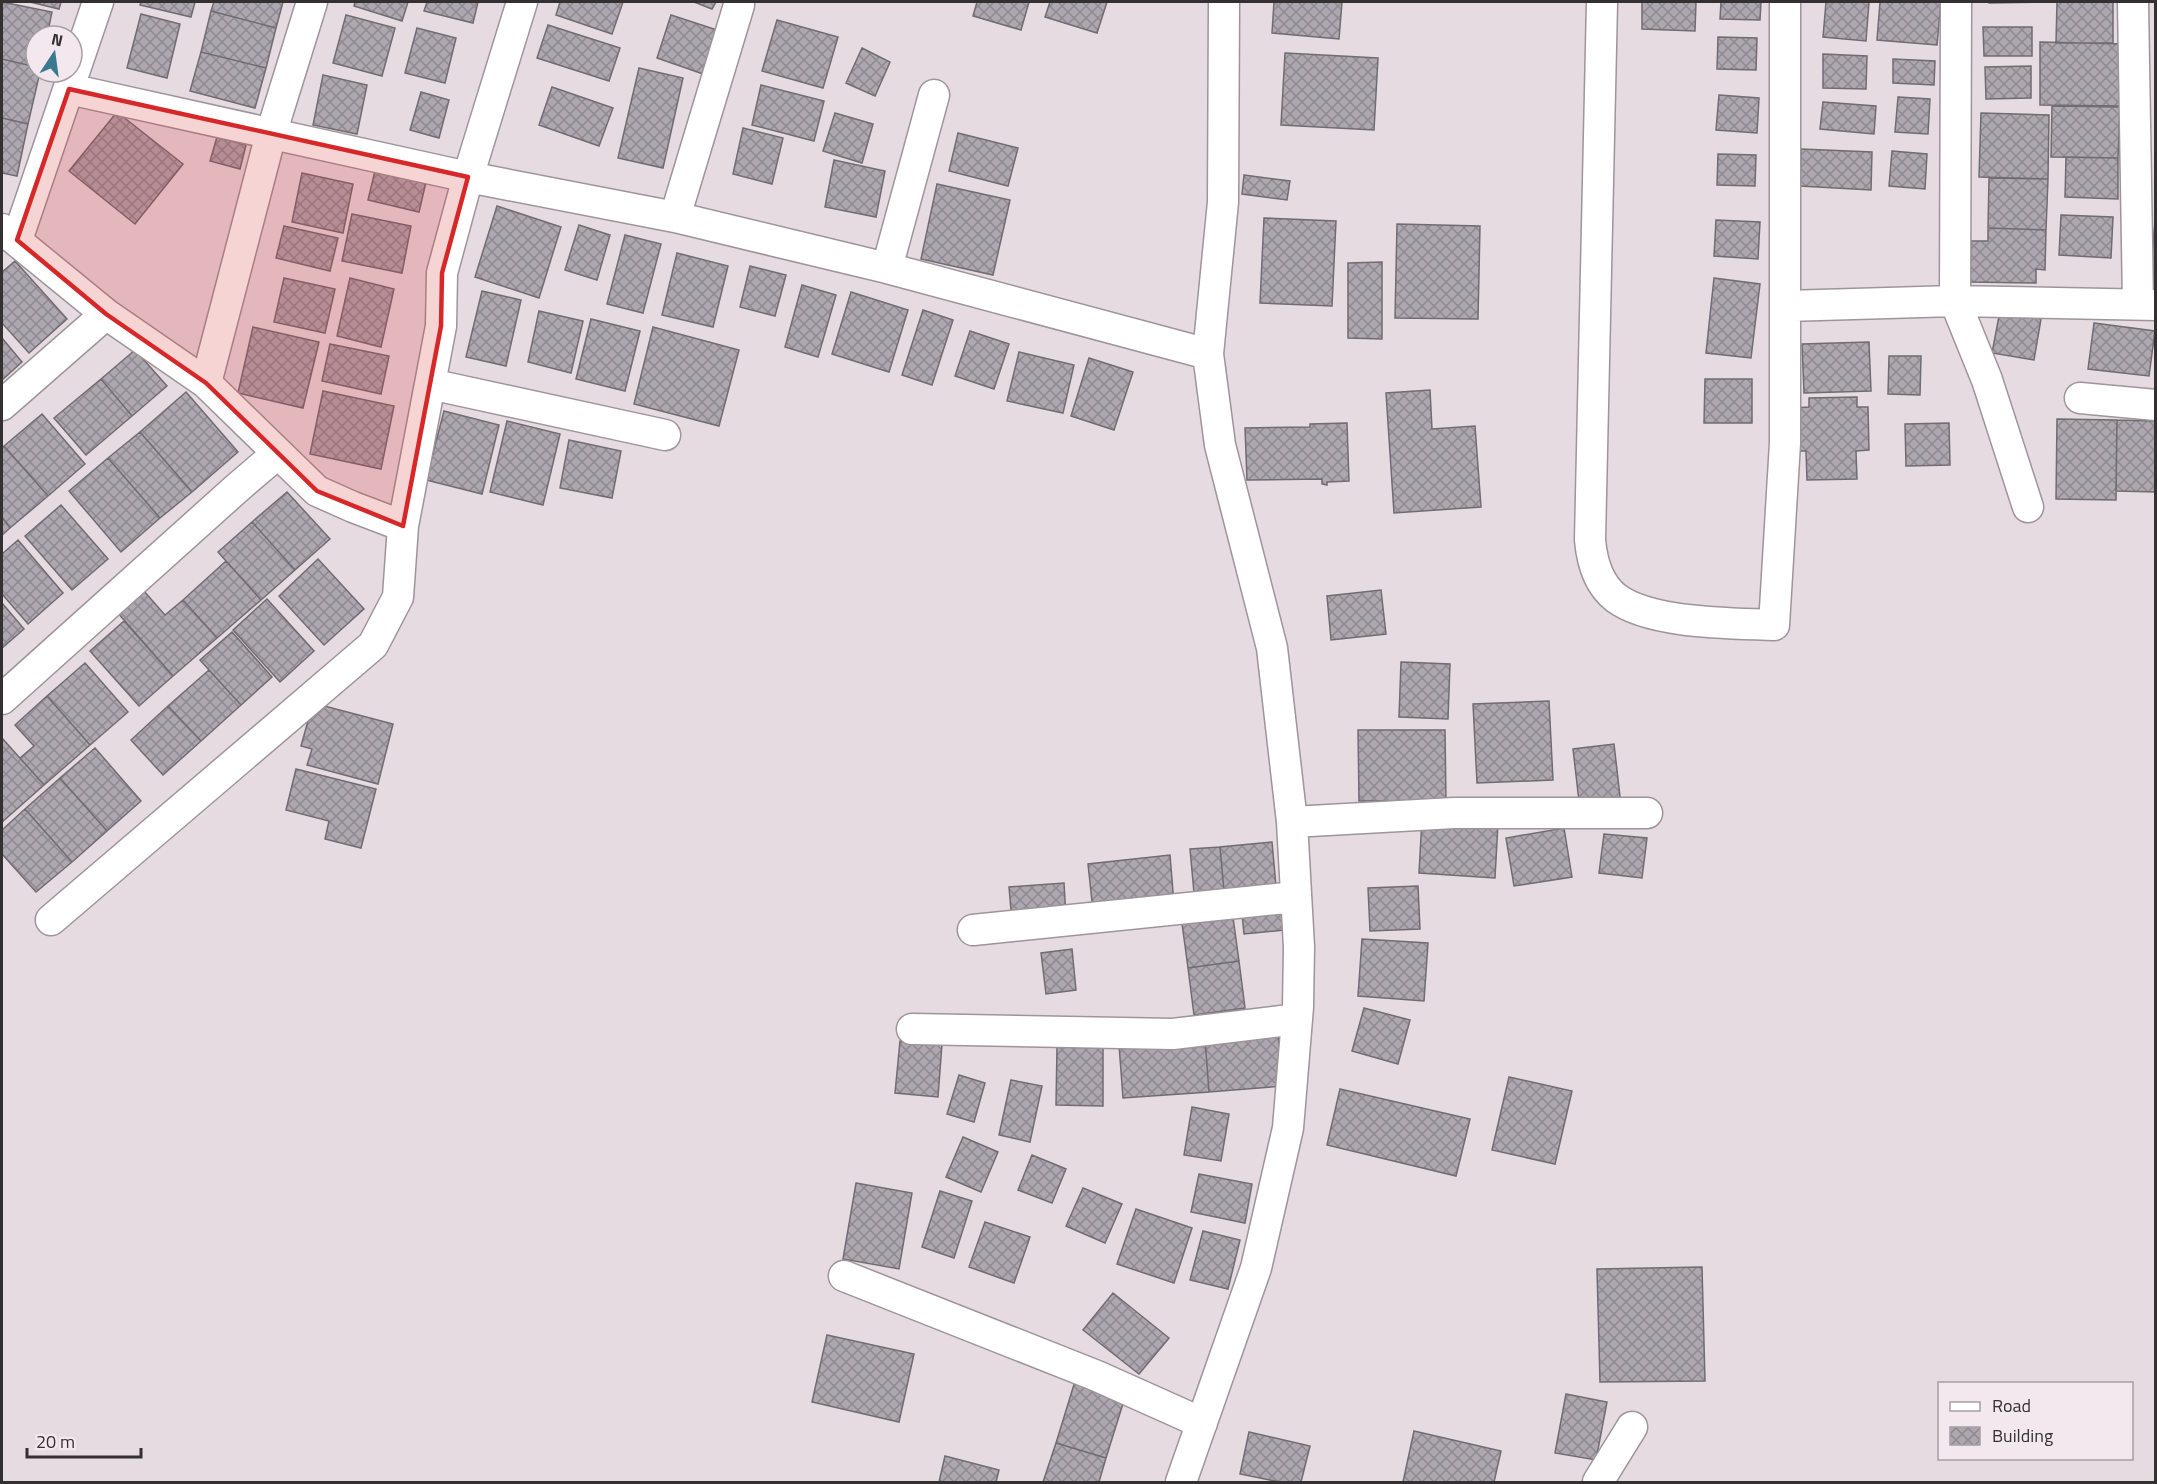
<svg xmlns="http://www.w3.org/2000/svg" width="2157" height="1484" font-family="'Titillium Web',sans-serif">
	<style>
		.building { fill: url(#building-cross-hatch); stroke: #716b72; stroke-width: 1.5 }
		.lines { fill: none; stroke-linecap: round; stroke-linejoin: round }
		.minor-casing { stroke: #9e949a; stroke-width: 33 }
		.minor { stroke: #fff; stroke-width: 30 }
		.marked { fill: #d62828; fill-opacity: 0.2; stroke: #d62828; stroke-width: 4.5; stroke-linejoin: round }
	</style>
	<defs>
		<pattern id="building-cross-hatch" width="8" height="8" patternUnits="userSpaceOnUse" patternTransform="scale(1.5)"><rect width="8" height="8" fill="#aea7b0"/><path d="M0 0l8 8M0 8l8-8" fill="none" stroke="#8e8890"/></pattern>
	</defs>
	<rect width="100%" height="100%" fill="#e6dbe1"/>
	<path class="building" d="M 2,2 L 52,12 L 47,36 L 36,36 L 36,67 L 2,59 Z
		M 30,2 L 61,2 L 59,9 Z
		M 141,2 L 195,2 L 191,17 L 140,5 Z
		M 214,2 L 283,2 L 276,28 L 211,11 Z
		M 355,2 L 408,2 L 402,21 L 354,6 Z
		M 427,2 L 478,2 L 473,23 L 424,11 Z
		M 560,2 L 623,2 L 612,34 L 556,15 Z
		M 694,2 L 716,2 L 712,9 Z
		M 977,2 L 1029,2 L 1021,30 L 973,16 Z
		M 1050,2 L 1107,2 L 1097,33 L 1045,17 Z
		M 1274,2 L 1342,2 L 1339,39 L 1272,33 Z
		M 1642,2 L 1696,2 L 1695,31 L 1642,29 Z
		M 1721,2 L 1761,2 L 1760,20 L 1720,19 Z
		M 1826,2 L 1869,2 L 1866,41 L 1823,37 Z
		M 1880,2 L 1941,2 L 1937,45 L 1877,40 Z
		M 1989,2 L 2042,2 L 1989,3 Z
		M 2057,2 L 2113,2 L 2113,43 L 2056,43 Z
		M 211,11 L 276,28 L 266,68 L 201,52 Z
		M 141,14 L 180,24 L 167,78 L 127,68 Z
		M 346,15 L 395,28 L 382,76 L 333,63 Z
		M 671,15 L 720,31 L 706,75 L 657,58 Z
		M 777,20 L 838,37 L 823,88 L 762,71 Z
		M 548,25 L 620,48 L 609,81 L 537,58 Z
		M 1983,27 L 2032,27 L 2032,56 L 1984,56 Z
		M 417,28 L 456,38 L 445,83 L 405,73 Z
		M 1718,37 L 1757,38 L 1756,70 L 1717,69 Z
		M 2040,42 L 2125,44 L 2124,106 L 2040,105 Z
		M 862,48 L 890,62 L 875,96 L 846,83 Z
		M 201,52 L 266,68 L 255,108 L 190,91 Z
		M 1285,53 L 1378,58 L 1374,130 L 1281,125 Z
		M 1823,54 L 1867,56 L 1866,89 L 1823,88 Z
		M 2,59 L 36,67 L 36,72 L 40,72 L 28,124 L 2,118 Z
		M 1893,59 L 1935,61 L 1934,85 L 1893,83 Z
		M 2031,66 L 2031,98 L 1986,99 L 1985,67 Z
		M 639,68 L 683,78 L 663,168 L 618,158 Z
		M 323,75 L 367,85 L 357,134 L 313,125 Z
		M 761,85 L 824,101 L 814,141 L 752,125 Z
		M 552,87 L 613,108 L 599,146 L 539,125 Z
		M 421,92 L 449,100 L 439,138 L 410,130 Z
		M 1719,95 L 1759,98 L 1757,133 L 1716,130 Z
		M 1898,97 L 1930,99 L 1928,134 L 1895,132 Z
		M 1823,102 L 1876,106 L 1874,134 L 1820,129 Z
		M 2052,106 L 2120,107 L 2118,158 L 2051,157 Z
		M 117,112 L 183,164 L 135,224 L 69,171 Z
		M 835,113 L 873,124 L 862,163 L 823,151 Z
		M 1981,113 L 2049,115 L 2048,179 L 1979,177 Z
		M 2,118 L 28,124 L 17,176 L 2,173 Z
		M 743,128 L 783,138 L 772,184 L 733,174 Z
		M 958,133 L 1018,148 L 1008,186 L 949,171 Z
		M 217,137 L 246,145 L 240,169 L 210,161 Z
		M 1801,149 L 1872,152 L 1871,190 L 1800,186 Z
		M 1892,151 L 1927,154 L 1925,189 L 1889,186 Z
		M 1718,154 L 1756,155 L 1755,186 L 1717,185 Z
		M 2066,157 L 2118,158 L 2118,199 L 2065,197 Z
		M 834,160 L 885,171 L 876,217 L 825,207 Z
		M 375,171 L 426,182 L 419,212 L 368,200 Z
		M 302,173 L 353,184 L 343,233 L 292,222 Z
		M 1244,175 L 1290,181 L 1287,200 L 1242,194 Z
		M 1989,178 L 2048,179 L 2046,230 L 1988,228 Z
		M 937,184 L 1010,200 L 993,275 L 921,259 Z
		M 497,206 L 561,227 L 539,298 L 475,277 Z
		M 2156,210 L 2156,300 L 2148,299 Z
		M 352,214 L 411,226 L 402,273 L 342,261 Z
		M 2061,215 L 2113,217 L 2111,258 L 2059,255 Z
		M 1264,218 L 1336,221 L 1332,306 L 1260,303 Z
		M 1716,220 L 1760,222 L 1758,259 L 1714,256 Z
		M 1397,224 L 1480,226 L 1478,319 L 1395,318 Z
		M 579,225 L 610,235 L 597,280 L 565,270 Z
		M 284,226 L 338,238 L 330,271 L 276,258 Z
		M 1988,228 L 2046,230 L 2045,270 L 2036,269 L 2036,283 L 1970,282 L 1971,241 L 1988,241 Z
		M 625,235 L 661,244 L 643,313 L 607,304 Z
		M 677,253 L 728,266 L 713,327 L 662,315 Z
		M 15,261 L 67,319 L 29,353 L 2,323 L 2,272 Z
		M 1382,262 L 1382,339 L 1348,338 L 1348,263 Z
		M 750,266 L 786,275 L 775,316 L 740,307 Z
		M 284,278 L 335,289 L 325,333 L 274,322 Z
		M 350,278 L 394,289 L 381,347 L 337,336 Z
		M 1714,278 L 1760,284 L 1751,358 L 1706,353 Z
		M 802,285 L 836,295 L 818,357 L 785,347 Z
		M 482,291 L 521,300 L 506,366 L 466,357 Z
		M 851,292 L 908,310 L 889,372 L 832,354 Z
		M 923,310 L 953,320 L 932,385 L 902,375 Z
		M 539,311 L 583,321 L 571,373 L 528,362 Z
		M 2000,311 L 2041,319 L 2034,360 L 1992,353 Z
		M 591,319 L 640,331 L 625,391 L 576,379 Z
		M 2094,323 L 2155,331 L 2149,376 L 2088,369 Z
		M 253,327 L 319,342 L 303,408 L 238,393 Z
		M 653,327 L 739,350 L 719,426 L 634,404 Z
		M 970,331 L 1009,344 L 994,389 L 955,376 Z
		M 2,338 L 22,362 L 2,380 Z
		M 1869,342 L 1871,391 L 1804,393 L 1802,344 Z
		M 330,344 L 389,356 L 381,394 L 322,381 Z
		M 135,350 L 167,386 L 132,416 L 101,379 Z
		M 1019,352 L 1074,365 L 1063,413 L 1007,401 Z
		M 1889,356 L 1921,356 L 1920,395 L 1888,394 Z
		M 1089,358 L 1133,372 L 1114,430 L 1071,416 Z
		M 101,379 L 132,416 L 86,455 L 54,418 Z
		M 1705,379 L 1752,379 L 1752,423 L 1704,423 Z
		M 1430,390 L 1432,429 L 1475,426 L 1481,507 L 1394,513 L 1386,393 Z
		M 323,391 L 394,406 L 381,469 L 310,454 Z
		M 186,392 L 238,452 L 192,492 L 140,432 Z
		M 1857,397 L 1857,407 L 1868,407 L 1869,450 L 1856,451 L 1857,479 L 1807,480 L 1806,451 L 1795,451 L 1794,408 L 1809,407 L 1809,398 Z
		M 444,411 L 499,425 L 482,494 L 426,480 Z
		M 42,414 L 85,464 L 48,496 L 4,446 Z
		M 2057,419 L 2117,420 L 2116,500 L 2056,499 Z
		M 2117,420 L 2156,421 L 2156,492 L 2116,491 Z
		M 507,421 L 560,434 L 543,505 L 490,492 Z
		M 1347,423 L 1349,481 L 1327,482 L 1327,485 L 1322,484 L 1322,479 L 1247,480 L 1245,428 L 1310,427 L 1310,424 Z
		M 1949,423 L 1950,465 L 1906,466 L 1905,424 Z
		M 140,432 L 192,492 L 160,518 L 108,458 Z
		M 569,440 L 621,451 L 612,498 L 560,488 Z
		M 4,446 L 48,496 L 10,528 L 2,517 L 2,448 Z
		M 108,458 L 160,518 L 121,552 L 69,491 Z
		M 287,492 L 330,539 L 295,570 L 252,522 Z
		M 61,505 L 108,559 L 72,590 L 25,536 Z
		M 2,517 L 10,528 L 2,535 Z
		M 252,522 L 295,570 L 261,600 L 218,552 Z
		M 18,540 L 63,593 L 28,624 L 2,594 L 2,554 Z
		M 318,559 L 364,609 L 324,645 L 279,596 Z
		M 226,561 L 261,600 L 217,638 L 183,600 Z
		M 143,590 L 165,615 L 183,600 L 217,638 L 173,676 L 117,612 Z
		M 1381,590 L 1386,634 L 1331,640 L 1327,596 Z
		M 267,599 L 314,651 L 280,682 L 233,630 Z
		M 2,603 L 24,629 L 2,648 Z
		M 124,621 L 173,676 L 139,706 L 90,651 Z
		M 232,632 L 272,677 L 241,705 L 200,660 Z
		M 1401,662 L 1450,664 L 1448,719 L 1399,717 Z
		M 85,663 L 128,712 L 90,745 L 47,696 Z
		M 209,670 L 241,705 L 201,741 L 168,706 Z
		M 47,696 L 90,745 L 44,785 L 20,758 L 34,746 L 15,725 Z
		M 1549,701 L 1553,780 L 1477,783 L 1473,704 Z
		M 313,703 L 393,724 L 378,784 L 307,765 L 312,749 L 301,746 Z
		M 168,706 L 201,741 L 163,775 L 131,740 Z
		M 1358,730 L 1445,730 L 1446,801 L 1359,801 Z
		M 2,738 L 44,785 L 2,822 Z
		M 1614,744 L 1621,805 L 1580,810 L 1573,749 Z
		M 95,748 L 141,801 L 107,831 L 60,778 Z
		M 296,769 L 376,789 L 361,848 L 325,839 L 329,821 L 286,810 Z
		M 60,778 L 107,831 L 72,862 L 25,809 Z
		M 25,809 L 72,862 L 36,892 L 2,854 L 2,830 Z
		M 1422,819 L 1498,823 L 1495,878 L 1419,873 Z
		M 1564,828 L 1572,877 L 1514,886 L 1506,838 Z
		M 1604,834 L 1647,838 L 1642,878 L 1599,873 Z
		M 1272,842 L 1276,886 L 1224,891 L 1220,847 Z
		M 1220,847 L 1224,891 L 1194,893 L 1190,849 Z
		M 1170,855 L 1174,904 L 1093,911 L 1088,864 Z
		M 1064,883 L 1066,917 L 1012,922 L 1009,887 Z
		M 1418,886 L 1420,929 L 1370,931 L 1368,888 Z
		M 1291,900 L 1294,929 L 1244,934 L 1241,904 Z
		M 1232,910 L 1239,961 L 1188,968 L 1181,916 Z
		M 1362,939 L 1428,943 L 1424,1001 L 1358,996 Z
		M 1072,949 L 1076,990 L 1046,994 L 1041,953 Z
		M 1239,961 L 1245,1008 L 1194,1015 L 1188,968 Z
		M 1364,1008 L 1410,1020 L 1398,1064 L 1352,1051 Z
		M 1278,1034 L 1283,1086 L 1209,1092 L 1205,1039 Z
		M 1205,1039 L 1209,1092 L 1123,1098 L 1119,1045 Z
		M 900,1041 L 942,1044 L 938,1097 L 895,1093 Z
		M 1057,1047 L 1103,1048 L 1103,1106 L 1056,1105 Z
		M 959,1075 L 985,1083 L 974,1122 L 947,1114 Z
		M 1509,1077 L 1572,1091 L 1555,1164 L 1492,1150 Z
		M 1011,1080 L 1042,1086 L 1030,1142 L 999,1135 Z
		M 1340,1089 L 1470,1119 L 1456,1176 L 1327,1145 Z
		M 1192,1107 L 1229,1114 L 1221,1161 L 1184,1155 Z
		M 963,1137 L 998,1152 L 981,1192 L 946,1177 Z
		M 1032,1155 L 1066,1169 L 1052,1203 L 1018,1190 Z
		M 1199,1174 L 1252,1184 L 1245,1223 L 1191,1212 Z
		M 856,1183 L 912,1193 L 899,1269 L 843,1259 Z
		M 1083,1188 L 1122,1204 L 1105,1243 L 1066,1226 Z
		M 940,1191 L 972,1201 L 954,1258 L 922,1247 Z
		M 1136,1209 L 1192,1228 L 1174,1283 L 1117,1264 Z
		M 985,1222 L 1030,1237 L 1014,1283 L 969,1267 Z
		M 1203,1231 L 1240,1240 L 1228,1289 L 1190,1280 Z
		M 1702,1267 L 1705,1381 L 1600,1382 L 1597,1269 Z
		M 1113,1293 L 1169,1338 L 1139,1374 L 1083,1330 Z
		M 827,1335 L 914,1354 L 899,1422 L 812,1402 Z
		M 1076,1378 L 1126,1394 L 1106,1458 L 1056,1443 Z
		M 1566,1394 L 1607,1402 L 1596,1460 L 1555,1453 Z
		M 1414,1431 L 1501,1451 L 1494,1482 L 1403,1482 Z
		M 1249,1432 L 1310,1446 L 1301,1482 L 1280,1482 L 1240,1474 Z
		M 1056,1443 L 1106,1458 L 1099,1482 L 1043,1482 Z
		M 945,1456 L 999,1470 L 996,1482 L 939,1482 Z"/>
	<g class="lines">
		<defs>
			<path id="minor" d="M 1602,2 L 1590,540 C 1592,562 1598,584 1616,598 C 1651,624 1731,623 1774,625 L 1785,443 L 1785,2
				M 1956,2 L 1955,301 L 1987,380 L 2028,507
				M 2133,2 L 2138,304
				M 69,89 L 468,177 L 675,217 L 887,268 L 1208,354
				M 675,217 L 739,5
				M 2,229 L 106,314 L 206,383 L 317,491 L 353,507 L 403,526
				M 17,240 L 98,2
				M 887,268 L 934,95
				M 1786,306 L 1955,301 L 2156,305
				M 206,383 L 271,134 L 312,2
				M 430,384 L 665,435
				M 2080,398 L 2156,405
				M 2,405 L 106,314
				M 2,699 L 236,489 L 278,453
				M 1292,822 L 1454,813 L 1647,813
				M 51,920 L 373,645 L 398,597 L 403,526 L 441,326 L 442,273 L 468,177 L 522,2
				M 973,930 L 1296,897
				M 912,1029 L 1173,1034 L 1297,1019
				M 844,1276 L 1097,1376 L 1202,1423
				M 1181,1482 L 1256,1268 L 1288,1128 L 1298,1007 L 1299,947 L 1292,822 L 1272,648 L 1220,445 L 1208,354 L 1223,202 L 1224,2
				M 1598,1482 L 1632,1427"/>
		</defs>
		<use href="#minor" class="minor-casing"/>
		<use href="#minor" class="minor"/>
	</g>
	<path class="marked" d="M 69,89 L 468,177 L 442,273 L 441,326 L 403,526 L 317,491 L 206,383 L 106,314 L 17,240 Z"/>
	<rect width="2157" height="1484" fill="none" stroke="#343032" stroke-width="6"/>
	<rect x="1938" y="1382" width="195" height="78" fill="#f3e8ee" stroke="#a79ea3" stroke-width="1.5"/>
	<rect x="1950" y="1402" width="30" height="9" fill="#ffffff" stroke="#a79ea3" stroke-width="1.5"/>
	<text x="1992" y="1412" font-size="18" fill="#343032">Road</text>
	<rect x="1950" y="1427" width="30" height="18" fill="url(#building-cross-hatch)" stroke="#a79ea3" stroke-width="1.5"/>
	<text x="1992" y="1442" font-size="18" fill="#343032">Building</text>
	<g transform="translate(54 54) rotate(13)"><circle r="28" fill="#f3e8ee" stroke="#a79ea3" stroke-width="1.5"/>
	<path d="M0-4.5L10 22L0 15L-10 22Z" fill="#3b798f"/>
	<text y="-9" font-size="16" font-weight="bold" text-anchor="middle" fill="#343032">N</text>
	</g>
	<path d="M27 1448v9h114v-9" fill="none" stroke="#343032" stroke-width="3"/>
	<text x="36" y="1448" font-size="18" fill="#343032" stroke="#f3e8ee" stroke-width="4.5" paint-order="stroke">20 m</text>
</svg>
